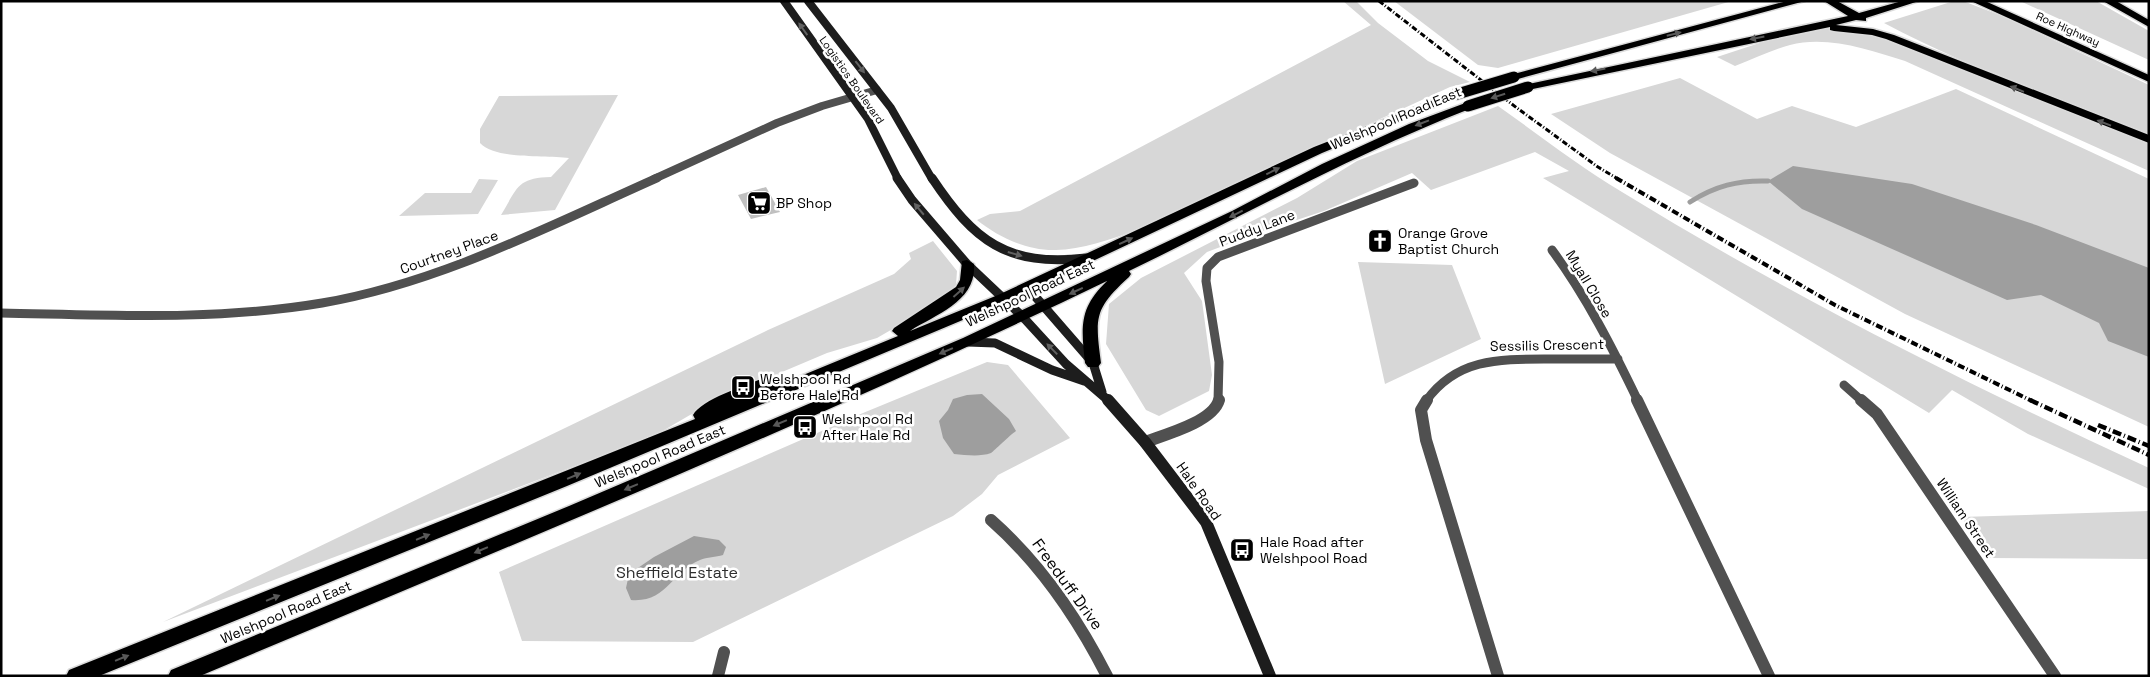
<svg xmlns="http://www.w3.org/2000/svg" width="2150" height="677" font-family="'Space Grotesk',sans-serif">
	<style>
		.green { fill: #d7d7d7 }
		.water { fill: #9e9e9e }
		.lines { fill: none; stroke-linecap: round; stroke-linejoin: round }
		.stream { stroke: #9e9e9e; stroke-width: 5 }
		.building { fill: #c0c0c0 }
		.highway-casing { stroke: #dbdbdb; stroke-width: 3 }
		.street-far2 { stroke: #505050; stroke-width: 8 }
		.street-far1 { stroke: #505050; stroke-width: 9 }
		.street { stroke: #505050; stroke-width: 12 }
		.secondary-far2 { stroke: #1d1d1d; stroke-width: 8 }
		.secondary-far1 { stroke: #1d1d1d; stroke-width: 9 }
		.secondary { stroke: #1d1d1d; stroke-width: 12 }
		.highway { fill: #000; fill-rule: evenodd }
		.rail-far2 { stroke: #000; stroke-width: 3; stroke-dasharray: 5.5 2 1 2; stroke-linecap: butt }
		.rail-far1 { stroke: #000; stroke-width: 4; stroke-dasharray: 7 2.5 1 2.5; stroke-linecap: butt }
		.rail { stroke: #000; stroke-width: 4.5; stroke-dasharray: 9 3 1 3; stroke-linecap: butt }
		.highway-bridge-casing { stroke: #dbdbdb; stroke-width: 13; stroke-linecap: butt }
		.highway-bridge { stroke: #000; stroke-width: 11 }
		.oneway { fill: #616161 }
		.oneway2 { fill: #595959 }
		.labels { text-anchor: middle; stroke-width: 5; stroke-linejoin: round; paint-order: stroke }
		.far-street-label { font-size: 11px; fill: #000; stroke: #fff }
		.street-label { font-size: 14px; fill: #000; stroke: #fff }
		.poi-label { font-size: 14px; fill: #000; stroke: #fff; text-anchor: start }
		.near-park-label { font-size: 16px; fill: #2e2e2e; stroke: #fff }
		.near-street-label { font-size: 16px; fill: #000; stroke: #fff }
	</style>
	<rect width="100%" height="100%" fill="#fff"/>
	<path class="green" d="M 1343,1 L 1356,1 L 1378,23 L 1428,61 L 1470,82 L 1450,87 C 1374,122 1298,156 1223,191 C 1177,212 1106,249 1056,250 C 1027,251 998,237 977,220 L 990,214 L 1020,211 L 1371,25 Z
		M 1394,1 L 1732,1 L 1498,68 L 1478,65 Z
		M 1954,1 L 1963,1 L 2002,16 L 2149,85 L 2149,134 C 2059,100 1969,68 1884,23 Z
		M 2020,1 L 2096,1 L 2149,31 L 2149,60 Z
		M 1805,28 L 1840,28 L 1873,32 L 2149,139 L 2149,171 L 1905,61 C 1870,50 1827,35 1790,45 C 1772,50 1753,59 1735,66 L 1717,57 Z
		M 1680,78 L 1757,119 L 1792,106 L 1856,127 L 1956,89 L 2149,179 L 2149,427 L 1905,314 L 1610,153 L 1551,114 Z
		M 618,95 L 555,210 L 501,215 C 518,187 517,178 551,177 L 569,158 C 547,155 495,160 480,143 L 480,129 L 499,96 Z
		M 1498,106 C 1539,135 1579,166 1622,192 C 1791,296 1969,385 2149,468 L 2149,489 L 2028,434 L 1952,390 L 1929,413 L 1543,178 L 1569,171 L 1535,152 L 1431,190 L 1412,173 L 1324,211 L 1263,231 L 1207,252 L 1184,273 L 1202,301 L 1212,375 L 1209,391 L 1159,416 L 1146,410 L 1106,344 L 1109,304 L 1141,278 L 1297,198 L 1357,161 Z
		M 479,179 L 498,180 L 478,214 L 399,216 L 425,193 L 471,193 Z
		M 933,241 L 957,271 L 956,285 L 934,305 L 877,338 L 827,353 L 714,401 L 654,436 L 163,622 L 768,330 L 894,274 L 911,259 L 909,253 Z
		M 1358,262 L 1452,265 L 1481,339 L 1385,384 Z
		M 987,362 L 1008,365 L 1070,438 L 998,475 L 982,494 L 953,516 L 693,642 L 522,641 L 499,572 L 863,413 Z
		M 2149,511 L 2149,559 L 1988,558 L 1961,517 Z"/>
	<path class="water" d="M 1793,166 L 1912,184 L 2036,225 L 2149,268 L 2149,357 L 2108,341 L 2099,323 L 2041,295 L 2007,300 L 1802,209 L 1768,181 Z
		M 982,394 L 1009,419 L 1016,431 C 1010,435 994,451 991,453 C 980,457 966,455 954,454 L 943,438 L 939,421 L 948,410 L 953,399 L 967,395 Z
		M 694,536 L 719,540 L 726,547 L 723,555 C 716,557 707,557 700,560 C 672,571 667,603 631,600 L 626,588 L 629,574 L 654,557 Z"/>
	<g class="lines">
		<path class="stream" d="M 1690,202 C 1715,186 1738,180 1768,181"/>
	</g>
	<path class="building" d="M 766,187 L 780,212 L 751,219 L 738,195 Z"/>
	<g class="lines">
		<defs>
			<path id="highway" d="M 1787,1 L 1805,1 L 1518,79 L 1510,79 L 1508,77 L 1510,75 Z
				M 1824,1 L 1837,1 L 1859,13 L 1902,1 L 1919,1 L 1866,18 L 1866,21 L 1856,20 L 1836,25 L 1873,29 L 1894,35 L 2149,135 L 2149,143 L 1886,39 L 1872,35 L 1834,31 L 1830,30 L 1830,27 L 1528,90 L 1522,87 L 1524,85 L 1848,16 Z
				M 1971,1 L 1985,1 L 2149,75 L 2149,82 Z
				M 2103,1 L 2116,1 L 2149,20 L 2149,27 Z
				M 1454,92 L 1460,95 L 1458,97 L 1322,153 L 1008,301 L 567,486 L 99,676 L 66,676 L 69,670 L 695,419 L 693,415 C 703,398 751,384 769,376 L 781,376 L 783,380 L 774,387 L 898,336 L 892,331 L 894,328 L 956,287 L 960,280 L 962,261 L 967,260 L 974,264 C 977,301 937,314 910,331 L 998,295 L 1314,147 Z
				M 1468,102 L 1472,104 L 1472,108 C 1354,154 1243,216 1129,271 L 1131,274 L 1129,277 C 1094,309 1095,317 1101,363 L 1098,367 L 1088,367 L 1085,363 C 1081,326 1079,308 1107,281 C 810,424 504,548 200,676 L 168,676 L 171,670 L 569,506 L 963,338 L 1232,211 L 1322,164 L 1409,124 Z"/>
		</defs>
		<use href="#highway" class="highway-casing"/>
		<path class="street-far2" d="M 654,179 L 777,123 L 822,106 L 877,90"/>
		<path class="street-far1" d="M 1552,250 C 1586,296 1613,349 1638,401
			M 1,313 C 108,315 216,321 322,303 C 439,283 549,226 657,178
			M 1844,385 L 1862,401
			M 1218,401 L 1219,362 L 1206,281 L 1207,268 L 1218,257 L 1414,183
			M 1426,401 C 1456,359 1498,359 1544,359 C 1569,359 1593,359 1618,359"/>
		<path class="street" d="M 1427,400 L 1421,410 L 1426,440 L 1498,676
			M 1637,400 L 1769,676
			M 1861,400 L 1877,414 L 2055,676
			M 1145,442 C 1164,435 1213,422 1219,400
			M 991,520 C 1041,564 1077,617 1107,676
			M 718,676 L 724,652"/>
		<path class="secondary-far2" d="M 784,1 L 868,119 L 898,179
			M 808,1 L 891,108 L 932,179"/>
		<path class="secondary-far1" d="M 897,178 L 912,200 L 967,264 L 1022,316 L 1066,364 L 1109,401
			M 932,178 C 974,241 1007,267 1086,258
			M 1027,287 L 1093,363 L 1102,392
			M 968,342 L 995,343 L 1052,370 L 1084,381"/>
		<path class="secondary" d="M 1108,400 L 1145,442 L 1206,522 L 1270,676"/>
		<use href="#highway" class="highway"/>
		<path class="rail-far2" d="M 1379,1 L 1517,108 L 1598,167 L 1618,179"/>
		<path class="rail-far1" d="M 1616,178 L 1835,305 L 2032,401"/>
		<path class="rail" d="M 2030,400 L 2149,455
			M 2098,425 L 2149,446"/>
		<defs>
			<path id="highway-bridge" d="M 1454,95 L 1514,77
				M 1468,106 L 1528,87"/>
		</defs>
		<use href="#highway-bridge" class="highway-bridge-casing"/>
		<use href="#highway-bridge" class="highway-bridge"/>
	</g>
	<defs><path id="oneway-solid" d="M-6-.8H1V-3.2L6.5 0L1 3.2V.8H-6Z" transform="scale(1.25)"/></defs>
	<g class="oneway">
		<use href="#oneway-solid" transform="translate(803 29) rotate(-125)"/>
		<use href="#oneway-solid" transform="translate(860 67) rotate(52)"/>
		<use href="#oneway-solid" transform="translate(919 209) rotate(-130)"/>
		<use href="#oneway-solid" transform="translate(1015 254) rotate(16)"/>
		<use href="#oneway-solid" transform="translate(1052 349) rotate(-134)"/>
	</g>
	<g class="oneway2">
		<use href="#oneway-solid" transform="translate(1674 34) rotate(-14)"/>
		<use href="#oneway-solid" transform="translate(1757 38) rotate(169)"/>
		<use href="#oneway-solid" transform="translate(1598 70) rotate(169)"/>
		<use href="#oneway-solid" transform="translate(2017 89) rotate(-158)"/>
		<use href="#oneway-solid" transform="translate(1498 96) rotate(163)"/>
		<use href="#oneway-solid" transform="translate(1422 123) rotate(159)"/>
		<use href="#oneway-solid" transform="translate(2104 123) rotate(-159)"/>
		<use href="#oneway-solid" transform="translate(1273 171) rotate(-26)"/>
		<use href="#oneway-solid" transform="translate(1236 214) rotate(153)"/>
		<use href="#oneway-solid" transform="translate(1126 241) rotate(-25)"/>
		<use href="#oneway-solid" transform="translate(1076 291) rotate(155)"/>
		<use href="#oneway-solid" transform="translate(959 292) rotate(-42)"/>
		<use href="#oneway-solid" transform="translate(946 351) rotate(157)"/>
		<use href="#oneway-solid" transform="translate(780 423) rotate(157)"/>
		<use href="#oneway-solid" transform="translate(574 476) rotate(-23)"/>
		<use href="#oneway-solid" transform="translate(631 487) rotate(157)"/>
		<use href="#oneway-solid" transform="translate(423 537) rotate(-22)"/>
		<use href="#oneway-solid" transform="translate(481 550) rotate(157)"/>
		<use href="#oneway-solid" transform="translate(273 598) rotate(-22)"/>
		<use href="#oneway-solid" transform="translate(122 658) rotate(-22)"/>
	</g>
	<defs>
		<symbol id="supermarket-square" viewBox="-11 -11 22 22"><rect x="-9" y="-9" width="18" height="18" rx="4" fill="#000" stroke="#fff"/><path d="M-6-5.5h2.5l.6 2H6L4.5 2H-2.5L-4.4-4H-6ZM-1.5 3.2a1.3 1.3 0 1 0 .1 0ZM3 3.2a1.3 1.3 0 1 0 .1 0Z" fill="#fff"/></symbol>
		<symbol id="church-square" viewBox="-11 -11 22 22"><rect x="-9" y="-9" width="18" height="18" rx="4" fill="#000" stroke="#fff"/><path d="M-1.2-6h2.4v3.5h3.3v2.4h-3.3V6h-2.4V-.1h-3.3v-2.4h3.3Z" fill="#fff"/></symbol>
		<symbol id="bus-square" viewBox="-11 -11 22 22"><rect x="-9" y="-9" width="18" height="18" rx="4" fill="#000" stroke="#fff"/><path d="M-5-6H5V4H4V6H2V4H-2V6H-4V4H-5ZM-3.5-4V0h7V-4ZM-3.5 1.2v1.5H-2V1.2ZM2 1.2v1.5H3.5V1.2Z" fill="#fff"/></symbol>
	</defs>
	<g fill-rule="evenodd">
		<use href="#supermarket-square" x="745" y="189" width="28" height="28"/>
		<use href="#church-square" x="1366" y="227" width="28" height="28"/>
		<use href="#bus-square" x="729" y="373" width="28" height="28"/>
		<use href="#bus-square" x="791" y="413" width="28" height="28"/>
		<use href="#bus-square" x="1228" y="536" width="28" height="28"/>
	</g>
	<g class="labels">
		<g class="far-street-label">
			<text transform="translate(2068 29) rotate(24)" y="4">Roe Highway</text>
			<text transform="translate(852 80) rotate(55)" y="4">Logistics Boulevard</text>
		</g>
		<g class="street-label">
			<text transform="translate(1396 118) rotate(-23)" y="5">Welshpool Road East</text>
			<text transform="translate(1257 228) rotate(-21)" y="5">Puddy Lane</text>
			<text transform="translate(449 252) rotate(-20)" y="5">Courtney Place</text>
			<text transform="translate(1589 284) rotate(59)" y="5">Myall Close</text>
			<text transform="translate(1030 293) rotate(-25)" y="5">Welshpool Road East</text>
			<text transform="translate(1547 345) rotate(-1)" y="5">Sessilis Crescent</text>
			<text transform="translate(660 456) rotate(-23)" y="5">Welshpool Road East</text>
			<text transform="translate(1199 491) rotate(55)" y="5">Hale Road</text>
			<text transform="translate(1966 518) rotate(56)" y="5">William Street</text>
			<text transform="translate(286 612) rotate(-23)" y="5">Welshpool Road East</text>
		</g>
		<g class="poi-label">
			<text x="776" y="208">BP Shop</text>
			<text x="1398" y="238">Orange Grove<tspan x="1398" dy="16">Baptist Church</tspan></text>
			<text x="760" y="384">Welshpool Rd<tspan x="760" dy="16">Before Hale Rd</tspan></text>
			<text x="822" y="424">Welshpool Rd<tspan x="822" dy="16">After Hale Rd</tspan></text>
			<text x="1260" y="547">Hale Road after<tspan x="1260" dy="16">Welshpool Road</tspan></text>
		</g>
		<g class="near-park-label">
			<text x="677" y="578">Sheffield Estate</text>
		</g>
		<g class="near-street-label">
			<text transform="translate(1068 584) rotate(54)" y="6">Freeduff Drive</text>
		</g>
	</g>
	<rect width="2150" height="677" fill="none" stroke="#000000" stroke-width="5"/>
</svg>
